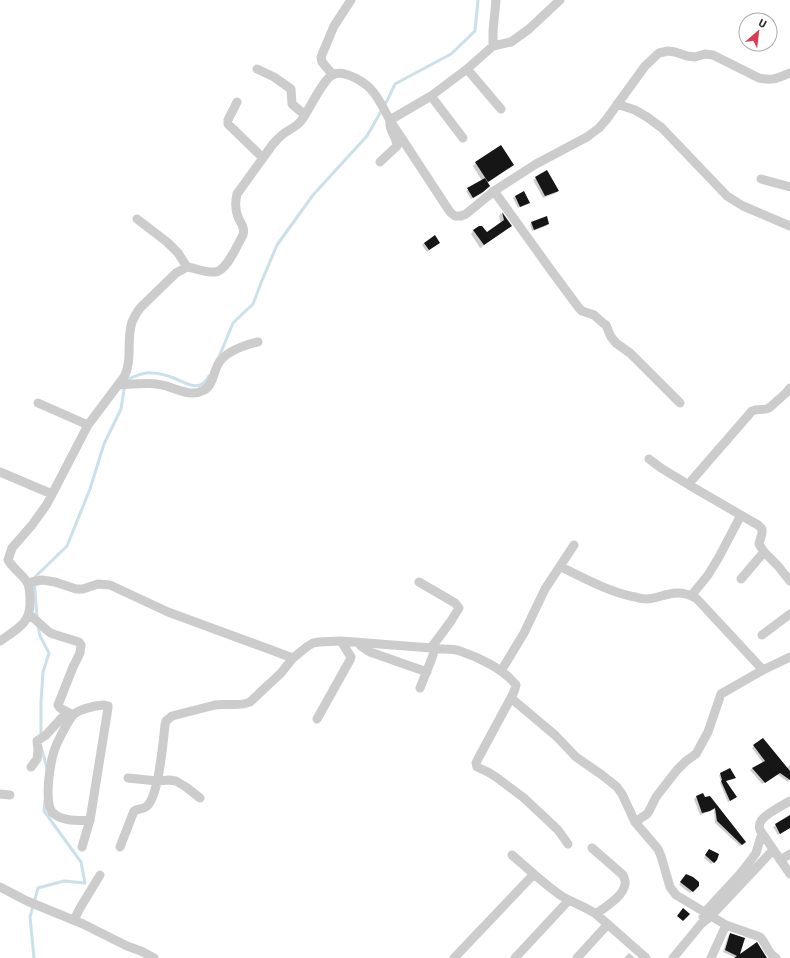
<svg xmlns="http://www.w3.org/2000/svg" width="790" height="958" font-family="Signika,sans-serif">
	<style>
		.shadow { fill: #0003 }
		.lines { fill: none; stroke-linecap: round; stroke-linejoin: round }
		.stream { stroke: #cbe0ea; stroke-width: 3 }
		.building { fill: #161616 }
		.street { stroke: #ccc; stroke-width: 9 }
	</style>
	<rect width="100%" height="100%" fill="#fff"/>
	<path class="shadow" d="M 476,163 L 512,165 L 509,168 L 487,183 L 487,188 L 480,194 L 471,199 L 466,191 L 482,181 L 473,166 Z
		M 546,172 L 558,191 L 556,193 L 543,198 L 533,180 Z
		M 515,196 L 529,202 L 526,204 L 518,208 L 513,198 Z
		M 501,213 L 511,226 L 507,229 L 480,248 L 471,234 L 474,230 L 486,234 L 501,224 L 499,216 Z
		M 532,222 L 548,224 L 546,226 L 532,231 L 530,224 Z
		M 424,243 L 439,243 L 427,252 L 422,245 Z
		M 754,746 L 786,769 L 790,765 L 790,779 L 788,782 L 777,774 L 762,784 L 750,770 L 763,763 L 752,748 Z
		M 730,769 L 735,778 L 733,779 L 725,781 L 736,797 L 728,802 L 720,783 L 721,782 L 719,775 Z
		M 703,795 L 704,799 L 710,797 L 744,842 L 740,846 L 715,823 L 714,809 L 708,812 L 700,815 L 694,799 L 696,797 Z
		M 790,816 L 790,828 L 778,835 L 773,827 L 784,819 Z
		M 707,852 L 717,859 L 711,864 L 704,858 Z
		M 684,878 L 698,886 L 690,893 L 679,885 Z
		M 730,934 L 738,956 L 765,958 L 736,958 L 723,952 L 728,936 Z
		M 629,953 L 635,958 L 624,958 Z"/>
	<g class="lines">
		<path class="stream" d="M 219,357 L 233,323 L 253,304 L 261,283 L 277,245 L 313,195 L 367,136 L 388,99 L 395,84 L 451,54 L 475,31 L 478,0
			M 37,617 L 34,578 L 67,546 L 90,489 L 104,444 L 121,409 L 124,390 L 128,379 C 133,377 140,374 146,373 C 151,372 163,374 168,376 C 183,380 199,396 209,376
			M 38,626 L 40,636 L 49,653 L 43,672 L 41,702 L 41,737
			M 41,747 L 47,768
			M 34,958 L 30,917 L 38,888 L 64,881 L 85,883 L 81,862 L 44,811 L 45,800"/>
	</g>
	<path class="building" d="M 501,145 L 514,165 L 488,182 L 475,162 Z
		M 547,170 L 559,191 L 545,196 L 535,177 Z
		M 485,178 L 490,186 L 483,192 L 473,198 L 467,188 Z
		M 524,191 L 530,203 L 520,207 L 515,196 Z
		M 502,212 L 512,226 L 484,245 L 473,230 L 479,226 L 482,226 L 487,232 L 504,220 Z
		M 547,216 L 549,224 L 534,230 L 531,222 Z
		M 435,235 L 440,243 L 429,250 L 424,243 Z
		M 763,738 L 790,771 L 790,780 L 780,773 L 765,783 L 752,768 L 765,761 L 753,745 Z
		M 730,768 L 736,778 L 726,781 L 737,797 L 730,801 L 721,781 L 722,780 L 720,773 Z
		M 703,793 L 705,797 L 710,796 L 746,842 L 742,845 L 717,821 L 715,808 L 710,811 L 702,813 L 696,796 Z
		M 790,815 L 790,828 L 780,834 L 775,824 Z
		M 709,849 L 719,854 L 717,860 L 714,863 L 705,855 Z
		M 686,874 L 693,877 L 699,882 L 699,886 L 693,892 L 680,882 Z
		M 683,908 L 690,914 L 683,921 L 677,916 Z
		M 730,933 L 745,938 L 740,954 L 757,942 L 767,958 L 734,958 L 737,956 L 725,950 Z"/>
	<g class="lines">
		<path class="street" d="M 493,46 L 493,31 L 496,0
			M 257,69 L 274,77 L 291,89 L 292,104 L 305,115
			M 467,69 L 501,109
			M 333,75 L 322,62 L 321,57 L 334,26 L 351,0
			M 431,96 L 463,138
			M 237,102 L 228,120 L 228,124 L 263,158
			M 617,104 L 635,110 L 647,117 L 662,128 L 727,196 L 743,206 L 790,226
			M 380,162 L 397,146 C 397,137 388,130 390,120 L 431,96 L 467,69 L 493,46 L 511,42 L 529,29 L 560,0
			M 761,179 L 790,187
			M 494,191 L 553,273 L 579,308 L 582,311 L 594,315 L 603,323 L 606,325 L 611,337 L 616,343 L 630,353 L 680,403
			M 137,219 L 167,242 L 178,253 L 187,267
			M 118,385 C 137,384 154,381 172,388 C 182,391 192,396 202,391 C 214,387 213,370 220,361 C 228,351 246,344 258,342
			M 790,388 L 786,393 L 769,408 C 763,411 758,408 752,411 L 692,480 L 689,485 L 758,525 L 762,529 L 762,533 L 759,544 L 764,552 L 778,566 L 790,581
			M 38,403 L 88,425
			M 649,459 L 661,468 L 689,485
			M 0,472 L 52,494
			M 561,567 C 584,578 609,592 635,597 C 638,598 643,599 647,599 C 660,598 673,590 686,594 C 690,595 694,597 697,599 L 763,670
			M 741,579 L 764,552
			M 419,582 L 455,603 L 459,608 L 451,621 L 431,648
			M 28,584 L 32,582 L 42,580 L 55,582 L 76,589 L 83,589 L 98,584 L 110,585 L 168,612 L 293,658 L 308,646 L 313,643 L 319,642 L 341,641 L 444,649 C 449,649 455,649 460,651 C 478,657 504,669 516,685 L 515,689 L 513,694 L 479,757 L 476,763 L 477,767 L 488,772 L 496,777 L 524,798 L 558,830 L 568,844
			M 691,596 L 708,575 L 719,557 L 741,515
			M 29,614 L 49,632 L 53,634 L 79,642 L 81,645 L 80,653 L 73,667 L 58,705 L 60,708 L 73,715
			M 762,635 L 790,614
			M 0,641 C 15,630 31,624 30,602 C 30,596 30,590 28,584 C 24,575 13,569 8,560 L 12,548 L 32,525 L 47,504 L 88,425 L 124,377 C 133,360 126,340 132,322 C 134,317 137,312 140,308 L 176,273 L 187,267 C 195,268 207,273 215,272 C 227,271 237,245 243,235 C 245,227 241,224 238,217 C 235,209 235,202 237,194 L 273,144 C 277,140 281,135 286,132 C 292,128 297,126 301,121 C 309,111 323,78 334,74 C 346,70 367,83 374,93 C 381,102 385,112 391,122 C 410,151 429,180 448,209 L 451,213 L 455,216 L 461,216 L 466,214 L 494,191 L 536,164 L 587,137 L 599,128 L 606,120 L 645,66 L 659,53 L 668,51 L 675,52 L 687,56 L 695,57 L 705,54 L 713,55 L 759,78 C 773,81 777,78 790,73
			M 358,642 L 361,646 L 370,652 L 427,672
			M 501,671 L 524,633 L 545,589 L 574,545
			M 420,688 L 432,658 L 435,648
			M 511,698 L 556,736 L 576,757 L 602,775 L 617,787 L 622,794 L 635,822 L 658,849 L 661,856 L 670,887 L 676,895 L 726,925 L 760,937 C 767,944 767,953 776,958
			M 103,705 L 108,706 L 108,708 L 90,820 C 79,821 60,821 52,812 C 44,800 50,765 54,751 C 57,742 62,733 67,724 C 69,721 71,717 74,714 C 83,708 93,706 103,705 Z
			M 317,719 L 350,660 L 351,657 L 341,641
			M 31,767 L 37,759 L 38,750 L 37,741 L 46,735 L 67,712
			M 128,778 L 157,781 L 169,780 L 176,781 L 186,787 L 200,798
			M 0,794 L 10,795
			M 790,801 C 783,805 765,814 761,821 C 759,824 759,827 760,830 L 790,874
			M 635,822 L 647,814 L 649,811 L 656,797 L 677,770 L 686,761 L 696,754 L 708,732 L 721,694 L 763,670 L 790,657
			M 82,847 L 90,820
			M 120,847 L 134,811 C 139,808 144,810 148,805 C 159,793 163,743 165,725 L 166,721 L 172,716 L 215,705 C 227,703 239,707 250,702 L 281,673 L 293,658
			M 592,848 L 623,875 C 624,878 626,881 625,884 C 624,896 605,907 596,914
			M 512,855 C 528,869 543,883 560,895 C 571,902 584,906 596,914 L 646,958
			M 780,860 L 790,854
			M 0,887 L 27,901 L 83,924 L 127,946 L 141,951 L 154,958
			M 703,917 L 705,912 L 740,874 L 751,860 L 756,853 L 762,833
			M 74,920 L 80,908 L 100,875
			M 454,958 L 534,874
			M 515,958 L 569,900
			M 577,958 L 608,924
			M 673,958 L 701,924 L 711,916 L 773,850
			M 711,958 L 726,925"/>
	</g>
	<g transform="translate(758 32) rotate(28)"><circle r="19" fill="#ffffff" stroke="#acacac"/>
	<path d="M0-3L7 15L0 10L-7 15Z" fill="#dc3c4f"/>
	<text y="-6" font-size="11" font-weight="bold" text-anchor="middle" fill="#2f2f2f">U</text>
	</g>
</svg>
